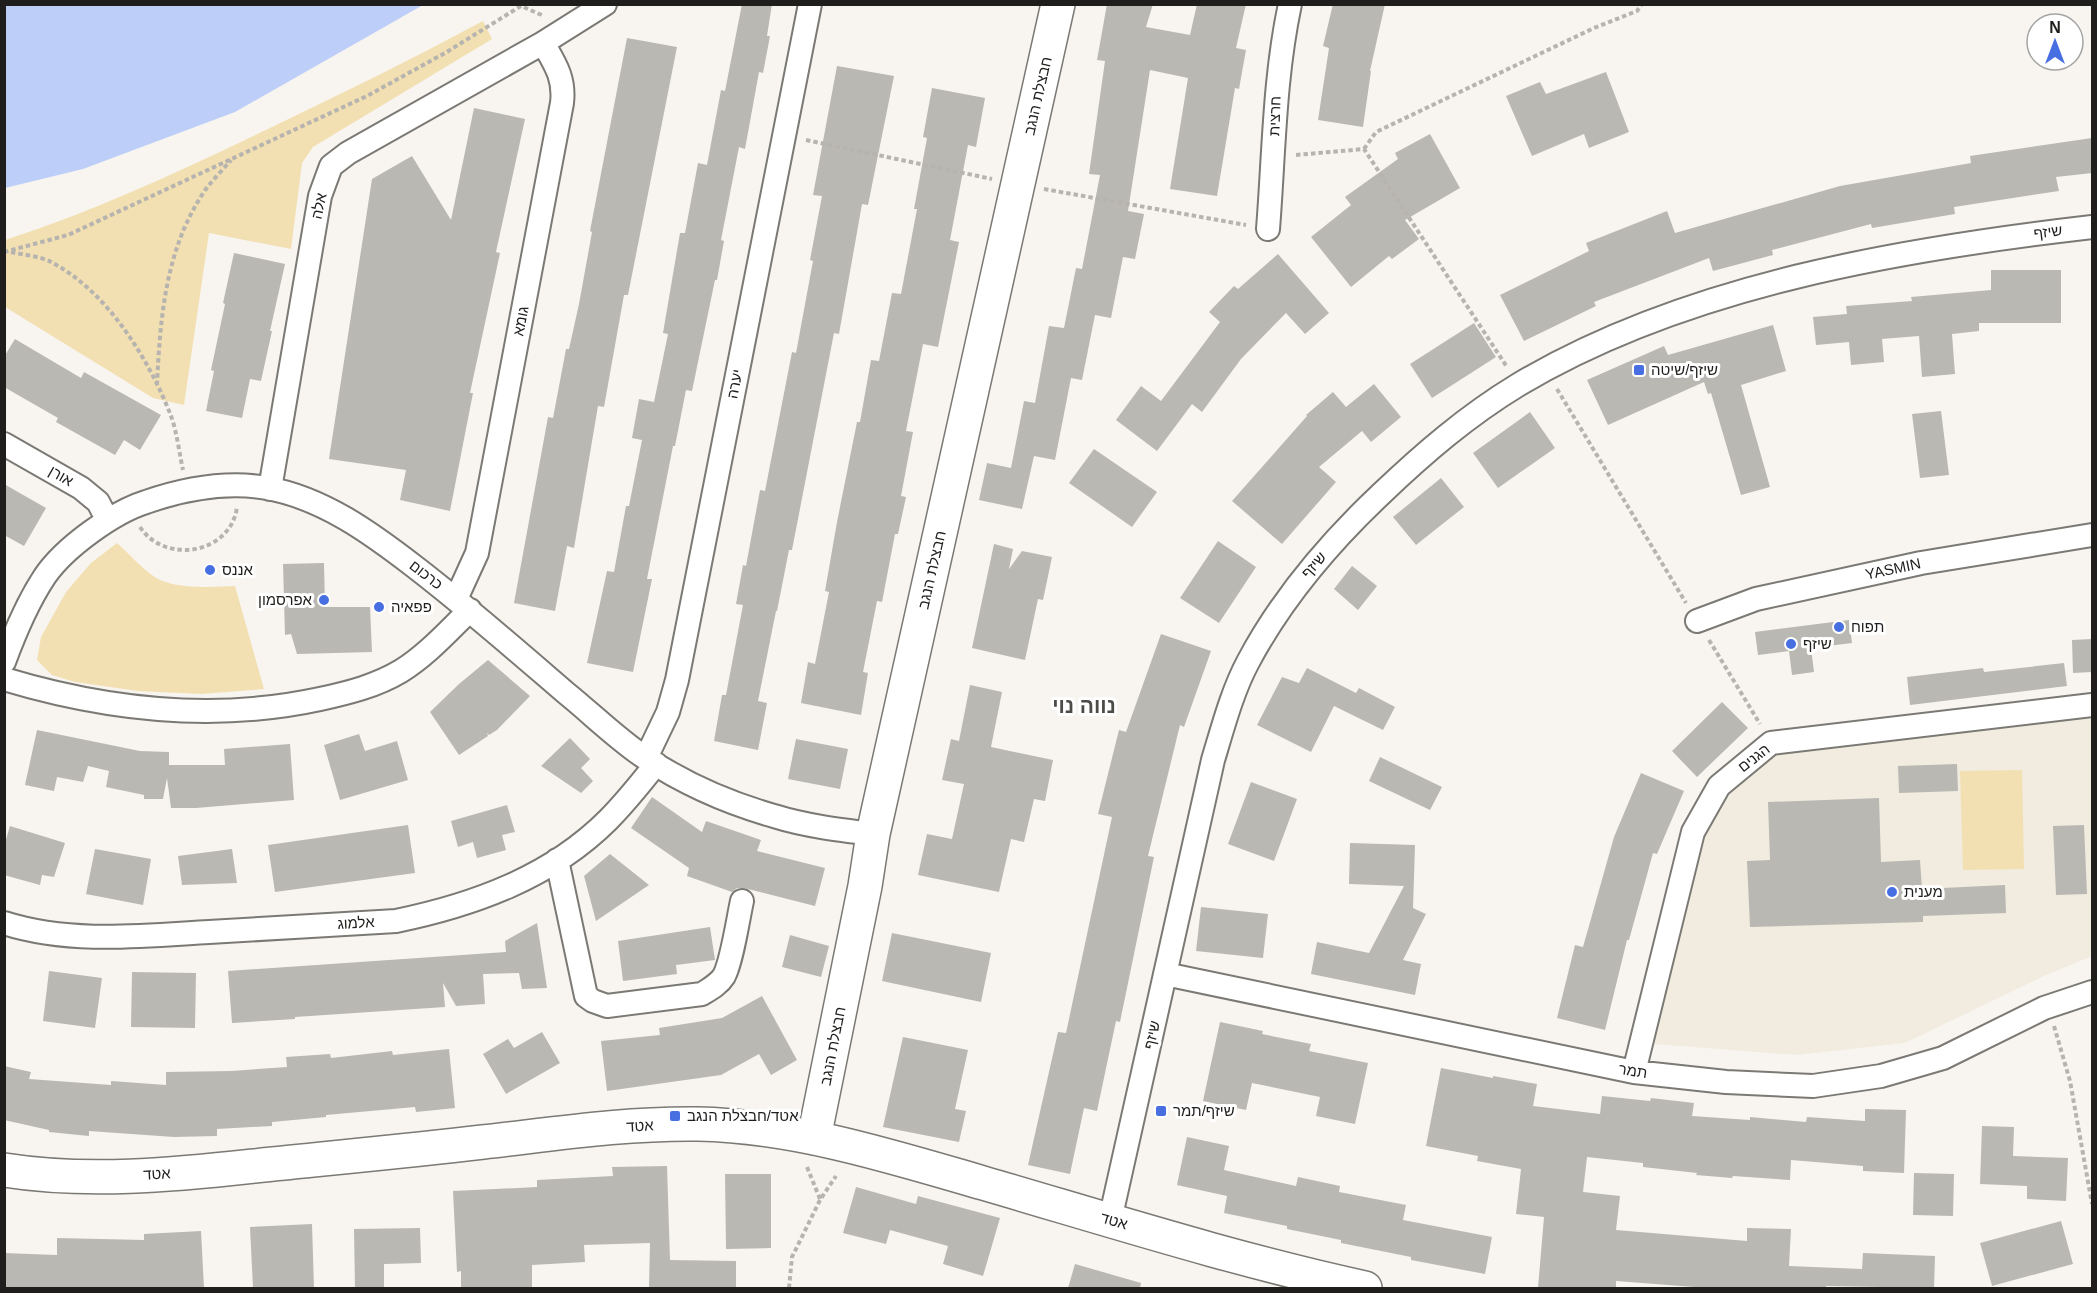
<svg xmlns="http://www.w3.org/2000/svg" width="2097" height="1293" font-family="Helvetica,Heebo,sans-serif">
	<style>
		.built { fill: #f1ecdf }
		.green { fill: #f2e0b2 }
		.water { fill: #bdcff8 }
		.building { fill: #bab8b2 }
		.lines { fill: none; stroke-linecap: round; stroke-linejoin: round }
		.street-casing { stroke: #7b7974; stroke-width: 26 }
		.secondary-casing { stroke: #7b7974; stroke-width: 36 }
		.path { stroke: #b7b4b0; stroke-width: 4; stroke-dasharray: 4.5 3; stroke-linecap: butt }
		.street { stroke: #fff; stroke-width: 22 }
		.secondary { stroke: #fff; stroke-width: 33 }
		.poi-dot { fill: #486fe1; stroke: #fff; stroke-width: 2 }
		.labels { text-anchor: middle; stroke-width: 6; stroke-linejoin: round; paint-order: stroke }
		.street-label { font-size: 15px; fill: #1f1e1c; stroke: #fff }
		.poi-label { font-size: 15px; fill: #1f1e1c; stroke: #fff; text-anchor: start }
		.district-label { font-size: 21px; font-weight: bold; fill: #4d4b46; stroke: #fff }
	</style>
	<rect width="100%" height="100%" fill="#f8f5f0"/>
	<path class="built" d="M 2092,712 L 2092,956 L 2044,976 L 1905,1043 L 1797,1055 L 1654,1044 L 1706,828 L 1743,777 L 1783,746 Z"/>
	<path class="green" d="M 483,21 L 492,39 L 313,147 L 302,163 L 291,249 L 209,233 L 184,405 L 153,398 L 5,307 L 5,240 C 98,210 184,169 272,127 C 343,93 414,58 483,21 Z
		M 117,543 C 129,553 139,566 152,575 C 170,590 213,587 235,586 L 264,689 L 201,694 L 138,691 L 75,682 L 52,675 L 37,660 L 41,637 L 66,592 L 91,563 Z
		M 2022,770 L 2024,869 L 1963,870 L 1960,771 Z"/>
	<path class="water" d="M 4,5 L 5,4 L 423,5 L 235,112 L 83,169 L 5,188 Z"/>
	<path class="building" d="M 742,4 L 772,4 L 767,36 L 770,36 L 763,73 L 759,72 L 745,149 L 739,147 L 721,240 L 724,241 L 717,280 L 715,280 L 692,391 L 686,390 L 675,446 L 673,446 L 647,579 L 652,579 L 633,672 L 587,663 L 607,571 L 614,572 L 626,506 L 629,506 L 642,440 L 632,438 L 639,399 L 654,402 L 668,334 L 663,333 L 680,233 L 685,233 L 698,163 L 707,165 L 721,90 L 725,91 Z
		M 1107,4 L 1153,4 L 1146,27 L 1190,35 L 1197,4 L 1246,4 L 1236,48 L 1246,50 L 1239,89 L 1235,88 L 1217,196 L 1170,189 L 1188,78 L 1150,70 L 1128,211 L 1144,214 L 1135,259 L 1123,257 L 1111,318 L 1095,315 L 1082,380 L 1071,378 L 1055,460 L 1034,456 L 1022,509 L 979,500 L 987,463 L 1011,468 L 1024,401 L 1035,403 L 1049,326 L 1064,328 L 1076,268 L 1082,269 L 1100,175 L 1089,174 L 1105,61 L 1097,60 Z
		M 1333,4 L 1385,4 L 1370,71 L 1371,71 L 1363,127 L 1318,120 L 1329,48 L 1323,46 Z
		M 627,38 L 677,47 L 628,295 L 624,295 L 604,407 L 598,406 L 574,548 L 567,546 L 555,611 L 514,603 L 548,417 L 553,418 L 566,349 L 569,349 L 579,304 L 592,232 L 590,231 Z
		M 837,66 L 894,76 L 868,205 L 862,204 L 839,334 L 834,333 L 792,550 L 789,550 L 777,611 L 776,611 L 758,701 L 767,703 L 758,750 L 714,741 L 722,695 L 726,695 L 743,605 L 736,604 L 743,565 L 746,566 L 760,490 L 765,491 L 792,352 L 796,353 L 813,261 L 810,260 L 822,196 L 813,195 Z
		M 1606,72 L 1629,132 L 1589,148 L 1584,134 L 1532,156 L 1506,96 L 1540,82 L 1546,94 Z
		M 932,88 L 985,98 L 976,147 L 968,145 L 950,240 L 959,242 L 938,347 L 923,344 L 906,431 L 913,432 L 901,496 L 906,497 L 898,534 L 895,534 L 882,602 L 877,601 L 863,672 L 868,673 L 861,715 L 801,703 L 808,662 L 815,664 L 829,592 L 825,591 L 837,522 L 857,422 L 860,422 L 871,360 L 879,361 L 892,293 L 901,294 L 917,209 L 914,209 L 927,138 L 923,137 Z
		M 474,108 L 525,119 L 496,252 L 500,253 L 470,393 L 473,393 L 450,511 L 400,500 L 406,470 L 329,459 L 372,179 L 412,156 L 451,220 Z
		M 1430,134 L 1460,188 L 1405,220 L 1419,239 L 1392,259 L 1389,256 L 1351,287 L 1311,237 L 1351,205 L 1345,197 L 1398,159 L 1395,153 Z
		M 2092,138 L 2092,173 L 2056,177 L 2059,191 L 1954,207 L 1955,214 L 1872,228 L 1871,224 L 1772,250 L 1773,255 L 1713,271 L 1709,258 L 1594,302 L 1596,306 L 1524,341 L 1500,295 L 1589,251 L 1586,243 L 1667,211 L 1675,233 L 1840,186 L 1971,163 L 1970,156 Z
		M 234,253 L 285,264 L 270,331 L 272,331 L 261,381 L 250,379 L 242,418 L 206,411 L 214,371 L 211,370 L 225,304 L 223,303 Z
		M 1278,254 L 1329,313 L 1305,334 L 1286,313 L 1241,359 L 1202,412 L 1192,404 L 1157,451 L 1116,420 L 1141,386 L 1161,401 L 1220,322 L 1209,312 L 1234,286 L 1238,289 Z
		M 1991,270 L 2061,270 L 2061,323 L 1979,323 L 1979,331 L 1952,334 L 1955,374 L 1922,377 L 1919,336 L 1882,339 L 1884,362 L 1851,365 L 1849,342 L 1816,345 L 1813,317 L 1847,314 L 1846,306 L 1912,301 L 1911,297 L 1991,290 Z
		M 1474,323 L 1496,357 L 1432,398 L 1410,364 Z
		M 1773,325 L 1786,371 L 1741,385 L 1770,487 L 1741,495 L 1711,393 L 1708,394 L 1704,382 L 1608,425 L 1587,380 L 1664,346 L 1668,355 Z
		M 15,339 L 81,378 L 84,372 L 161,415 L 140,450 L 124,440 L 115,455 L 56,422 L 58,418 L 4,387 L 4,357 Z
		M 1374,384 L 1401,417 L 1371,442 L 1362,431 L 1319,467 L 1336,482 L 1282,544 L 1232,501 L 1307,416 L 1306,415 L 1333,392 L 1346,407 Z
		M 1941,411 L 1949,475 L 1920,478 L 1912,414 Z
		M 1530,412 L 1555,448 L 1498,488 L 1473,453 Z
		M 1094,449 L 1157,492 L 1132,527 L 1069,483 Z
		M 1441,478 L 1464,507 L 1416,545 L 1393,517 Z
		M 4,484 L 46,508 L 24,546 L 4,535 Z
		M 1218,541 L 1256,567 L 1219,623 L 1180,598 Z
		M 994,544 L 1013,549 L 1009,569 L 1022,551 L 1052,557 L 1043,600 L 1038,599 L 1025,660 L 972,648 Z
		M 324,563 L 325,607 L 370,607 L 372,652 L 297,654 L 291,634 L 285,635 L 283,564 Z
		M 1352,566 L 1377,586 L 1358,610 L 1334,589 Z
		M 1849,620 L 1852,643 L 1811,648 L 1814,672 L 1792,675 L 1789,651 L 1758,655 L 1755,632 Z
		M 1161,634 L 1211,651 L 1184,727 L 1180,725 L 1148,856 L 1154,857 L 1120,1022 L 1116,1021 L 1097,1111 L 1084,1108 L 1070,1174 L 1028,1165 L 1058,1032 L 1066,1033 L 1112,817 L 1098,814 L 1119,730 L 1126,732 Z
		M 2092,639 L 2092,672 L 2073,673 L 2072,640 Z
		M 488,660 L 530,696 L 497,730 L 489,735 L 487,733 L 488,736 L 459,755 L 430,712 L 459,684 Z
		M 2064,663 L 2067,686 L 1910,705 L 1907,677 L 1983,668 L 1984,672 Z
		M 1307,668 L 1356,693 L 1359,688 L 1395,707 L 1383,730 L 1334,706 L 1311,752 L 1257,725 L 1282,677 L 1299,683 Z
		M 970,685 L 1002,692 L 991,747 L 1053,760 L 1045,801 L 1034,799 L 1024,842 L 1011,839 L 999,892 L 918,875 L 927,834 L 952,839 L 964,784 L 942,780 L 951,739 L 959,741 Z
		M 1722,702 L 1748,728 L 1697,777 L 1672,751 Z
		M 37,730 L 140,751 L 169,752 L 169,765 L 225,765 L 224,749 L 290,744 L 294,800 L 196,808 L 171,808 L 167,778 L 163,799 L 144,799 L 144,795 L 106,787 L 109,771 L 88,766 L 83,782 L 57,777 L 54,791 L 25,785 Z
		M 359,734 L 365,751 L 397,741 L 408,780 L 340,800 L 324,745 Z
		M 570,738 L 590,759 L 581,768 L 593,781 L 581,793 L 541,766 Z
		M 796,739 L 848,749 L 840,789 L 788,779 Z
		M 1380,757 L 1442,787 L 1430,810 L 1369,781 Z
		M 1957,764 L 1958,791 L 1899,793 L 1898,766 Z
		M 1641,773 L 1684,791 L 1657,854 L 1653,853 L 1629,940 L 1627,940 L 1605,1030 L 1557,1018 L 1575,945 L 1583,947 L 1614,837 Z
		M 1251,782 L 1297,799 L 1274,861 L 1228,844 Z
		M 652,797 L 702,832 L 706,821 L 761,840 L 757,851 L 825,868 L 815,906 L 744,888 L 737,888 L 732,892 L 687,876 L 689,868 L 631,828 Z
		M 1879,798 L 1881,862 L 1920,860 L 1922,889 L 2005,885 L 2006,913 L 1923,916 L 1923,922 L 1750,927 L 1747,861 L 1770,860 L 1768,802 Z
		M 507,805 L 515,832 L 502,835 L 506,850 L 477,858 L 473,842 L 458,847 L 451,821 Z
		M 408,825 L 415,873 L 275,892 L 268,845 Z
		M 2084,825 L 2087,894 L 2056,895 L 2053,826 Z
		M 10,826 L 65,843 L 54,877 L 42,875 L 40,885 L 4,875 L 4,846 Z
		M 1350,843 L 1415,845 L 1413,908 L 1426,914 L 1403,960 L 1421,964 L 1415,995 L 1311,974 L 1317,942 L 1369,953 L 1404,886 L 1349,884 Z
		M 95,849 L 151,859 L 143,905 L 86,894 Z
		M 232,849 L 237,883 L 182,885 L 178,856 Z
		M 610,854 L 649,885 L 596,921 L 584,876 Z
		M 1201,907 L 1268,914 L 1263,958 L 1196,951 Z
		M 537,923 L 547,988 L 522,989 L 519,973 L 483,974 L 485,1004 L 456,1006 L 443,983 L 445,1007 L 295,1017 L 295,1019 L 232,1023 L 228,971 L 506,952 L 505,941 Z
		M 710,927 L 715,960 L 676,965 L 677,974 L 623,981 L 618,941 Z
		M 892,933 L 991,953 L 981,1002 L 882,981 Z
		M 790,935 L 829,946 L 821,977 L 782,967 Z
		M 49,971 L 102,978 L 95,1028 L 43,1021 Z
		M 132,972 L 196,973 L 195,1028 L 131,1027 Z
		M 762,996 L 797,1060 L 771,1075 L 759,1054 L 721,1075 L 607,1091 L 601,1041 L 660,1035 L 659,1028 L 722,1018 Z
		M 1220,1022 L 1263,1031 L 1262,1034 L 1311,1044 L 1309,1051 L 1368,1063 L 1355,1124 L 1316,1116 L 1320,1097 L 1252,1083 L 1246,1110 L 1203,1101 Z
		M 542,1032 L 560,1063 L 506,1094 L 483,1054 L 508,1039 L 514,1048 Z
		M 903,1037 L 968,1050 L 955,1109 L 966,1111 L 959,1142 L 883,1127 Z
		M 449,1049 L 455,1108 L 416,1112 L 415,1107 L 326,1115 L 326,1117 L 272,1122 L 272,1126 L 217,1129 L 217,1136 L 174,1137 L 89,1131 L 89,1136 L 49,1132 L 49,1130 L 4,1120 L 4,1066 L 31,1072 L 29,1079 L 111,1085 L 111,1081 L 166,1085 L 166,1072 L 231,1071 L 287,1067 L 286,1057 L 330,1054 L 331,1058 L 392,1051 L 393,1055 Z
		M 1441,1068 L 1493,1078 L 1493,1076 L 1537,1084 L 1533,1106 L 1600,1114 L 1602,1096 L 1650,1101 L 1651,1098 L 1694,1103 L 1692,1116 L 1750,1120 L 1750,1117 L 1806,1122 L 1807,1117 L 1865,1121 L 1865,1109 L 1906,1110 L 1904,1173 L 1863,1171 L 1863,1166 L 1791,1160 L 1790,1180 L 1733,1176 L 1732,1178 L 1696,1175 L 1697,1173 L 1643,1167 L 1643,1163 L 1587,1157 L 1583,1192 L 1620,1196 L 1616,1230 L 1747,1241 L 1747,1228 L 1791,1229 L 1789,1266 L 1862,1269 L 1863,1253 L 1935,1256 L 1934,1288 L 1826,1286 L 1826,1288 L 1707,1288 L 1616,1281 L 1616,1288 L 1538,1288 L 1544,1217 L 1516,1214 L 1521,1169 L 1477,1161 L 1478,1156 L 1426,1146 Z
		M 1982,1126 L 2014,1127 L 2013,1156 L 2068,1158 L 2066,1201 L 2027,1199 L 2027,1186 L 1980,1184 Z
		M 1187,1137 L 1229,1146 L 1224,1170 L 1296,1186 L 1298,1177 L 1340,1186 L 1339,1192 L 1406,1205 L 1403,1220 L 1492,1237 L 1485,1274 L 1411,1260 L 1411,1257 L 1341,1243 L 1341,1240 L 1287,1229 L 1287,1226 L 1224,1213 L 1227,1196 L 1177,1185 Z
		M 667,1166 L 670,1260 L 736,1261 L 736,1288 L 649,1288 L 650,1243 L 584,1245 L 585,1262 L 532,1265 L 532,1288 L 461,1288 L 461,1271 L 457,1272 L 453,1191 L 537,1187 L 537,1180 L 613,1176 L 612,1167 Z
		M 1914,1173 L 1954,1174 L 1953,1216 L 1913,1215 Z
		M 725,1174 L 771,1174 L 771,1248 L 726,1249 Z
		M 856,1187 L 916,1204 L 918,1196 L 1000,1218 L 983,1276 L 943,1264 L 948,1246 L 890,1230 L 886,1244 L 843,1233 Z
		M 2061,1221 L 2073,1264 L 1992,1286 L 1980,1243 Z
		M 312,1224 L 314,1288 L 253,1288 L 250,1227 Z
		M 420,1228 L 421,1263 L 384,1264 L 384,1288 L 355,1288 L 354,1229 Z
		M 201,1231 L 204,1288 L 4,1288 L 4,1253 L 57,1255 L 57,1238 L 144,1240 L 144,1234 Z
		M 1075,1264 L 1141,1283 L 1140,1288 L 1068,1288 Z"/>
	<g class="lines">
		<defs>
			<path id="street" d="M 1268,229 C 1274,154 1274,79 1290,4
				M 4,444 L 81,488 L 98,502 L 107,519
				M 270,489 L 320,196 L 331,166 L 348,153 L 543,43 L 605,4
				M 456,599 L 477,553 L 562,103 C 565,78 555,64 543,43
				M 1697,621 L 1756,599 L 1921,563 L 2092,535
				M 4,662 C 15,632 27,603 45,576 C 65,547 114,512 146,502 C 184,489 227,481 267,488 C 323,498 371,533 415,567 C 467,607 516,650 566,693 C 592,714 616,738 644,757 C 683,783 728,803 774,816 C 806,826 840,830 873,834
				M 4,679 C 107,710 214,722 320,699 C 348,693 376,686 401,671 C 427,655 448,631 470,610
				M 646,758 L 668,712 L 677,680 L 810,4
				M 557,860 L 586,996 L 593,1001 L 607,1006 L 702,994 C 710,989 719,984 724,976 C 732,961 738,919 742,901
				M 4,923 C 70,944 141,936 209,932 C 271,928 334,925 396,921 C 474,905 551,877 608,820 C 626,802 641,783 656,764
				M 1165,974 L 1634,1072 L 1726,1082 L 1813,1086 L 1881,1076 L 1943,1058 L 2044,1008 L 2092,992
				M 1634,1072 L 1693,832 L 1719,786 L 1771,743 L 2092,705
				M 1110,1220 L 1213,760 C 1223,727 1232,692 1248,662 C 1282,598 1329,543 1381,494 C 1424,453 1467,416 1518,385 C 1685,285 1902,249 2092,227"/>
			<path id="secondary" d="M 814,1138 L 865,886 L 873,834 L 1058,4
				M 4,1170 C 87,1183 172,1175 254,1166 C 330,1158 407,1151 483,1142 C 554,1134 625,1123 698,1124 C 795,1126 890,1156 983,1183 C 1110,1220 1236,1260 1365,1288"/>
		</defs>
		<use href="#street" class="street-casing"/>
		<use href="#secondary" class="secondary-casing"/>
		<path class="path" d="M 806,140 L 992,179
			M 1364,149 L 1376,132 L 1594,28 L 1637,11 L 1642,4
			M 1296,155 L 1364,149 L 1507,367
			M 1044,189 L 1246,225
			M 4,252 L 68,235 L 367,96 L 445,53 L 521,6 L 544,16
			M 11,252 C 23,255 40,256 51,262 C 107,291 149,359 171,416 C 177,432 179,452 183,470
			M 157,385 C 160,320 165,252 202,195 C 210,182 222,171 231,160
			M 1557,389 L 1686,603
			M 140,527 C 165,565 231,554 237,507
			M 1709,640 L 1760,724
			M 2054,1026 L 2070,1081 L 2092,1204
			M 807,1167 L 820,1199
			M 789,1288 L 792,1257 L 820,1200 L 836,1176"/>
		<use href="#street" class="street"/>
		<use href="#secondary" class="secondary"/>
	</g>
	<g class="poi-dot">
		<rect x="1633" y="364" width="12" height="12" rx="3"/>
		<circle cx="210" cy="570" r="6"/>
		<circle cx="324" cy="600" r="6"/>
		<circle cx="379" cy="607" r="6"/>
		<circle cx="1839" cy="627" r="6"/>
		<circle cx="1791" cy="644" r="6"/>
		<circle cx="1892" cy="892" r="6"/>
		<rect x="1155" y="1105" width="12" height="12" rx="3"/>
		<rect x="669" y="1110" width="12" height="12" rx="3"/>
	</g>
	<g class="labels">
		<g class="street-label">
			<text transform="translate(1038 96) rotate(-77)" y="5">חבצלת הנגב</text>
			<text transform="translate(1275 116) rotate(-88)" y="5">חרצית</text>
			<text transform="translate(319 206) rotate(-78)" y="5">אלה</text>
			<text transform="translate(2048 232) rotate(-7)" y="5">שיזף</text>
			<text transform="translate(521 321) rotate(-79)" y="5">גומא</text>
			<text transform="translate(735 384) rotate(-79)" y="5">יערה</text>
			<text transform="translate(61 476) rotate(30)" y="5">אורן</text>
			<text transform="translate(1314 565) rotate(-49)" y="5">שיזף</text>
			<text transform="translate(1893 569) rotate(-12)" y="5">YASMIN</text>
			<text transform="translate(932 570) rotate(-77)" y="5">חבצלת הנגב</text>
			<text transform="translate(426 575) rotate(38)" y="5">כרכום</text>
			<text transform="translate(1754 758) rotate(-38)" y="5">הגנים</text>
			<text transform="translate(356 923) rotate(-3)" y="5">אלמוג</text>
			<text transform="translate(1152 1035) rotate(-77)" y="5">שיזף</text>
			<text transform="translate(833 1046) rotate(-79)" y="5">חבצלת הנגב</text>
			<text transform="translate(1633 1071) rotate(9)" y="5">תמר</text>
			<text transform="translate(640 1126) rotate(-3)" y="5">אטד</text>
			<text transform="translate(157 1174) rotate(-3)" y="5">אטד</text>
			<text transform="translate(1114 1221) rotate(16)" y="5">אטד</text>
		</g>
		<g class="poi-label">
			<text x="1651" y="375">שיזף/שיטה</text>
			<text x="222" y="575">אננס</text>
			<text x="312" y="605" text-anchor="end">אפרסמון</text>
			<text x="391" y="612">פפאיה</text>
			<text x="1851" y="632">תפוח</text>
			<text x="1803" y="649">שיזף</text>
			<text x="1904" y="897">מענית</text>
			<text x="1173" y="1116">שיזף/תמר</text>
			<text x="687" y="1121">אטד/חבצלת הנגב</text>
		</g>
		<g class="district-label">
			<text x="1084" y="713">נווה נוי</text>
		</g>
	</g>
	<rect width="2097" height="1293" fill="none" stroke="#1f1e1c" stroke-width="12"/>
	<g transform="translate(2055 42)"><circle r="28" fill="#ffffff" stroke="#a5a5a4" stroke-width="1.5"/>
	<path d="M0-4.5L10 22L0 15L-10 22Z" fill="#486fe1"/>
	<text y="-9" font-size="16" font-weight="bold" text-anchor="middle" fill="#1f1e1c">N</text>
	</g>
</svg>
